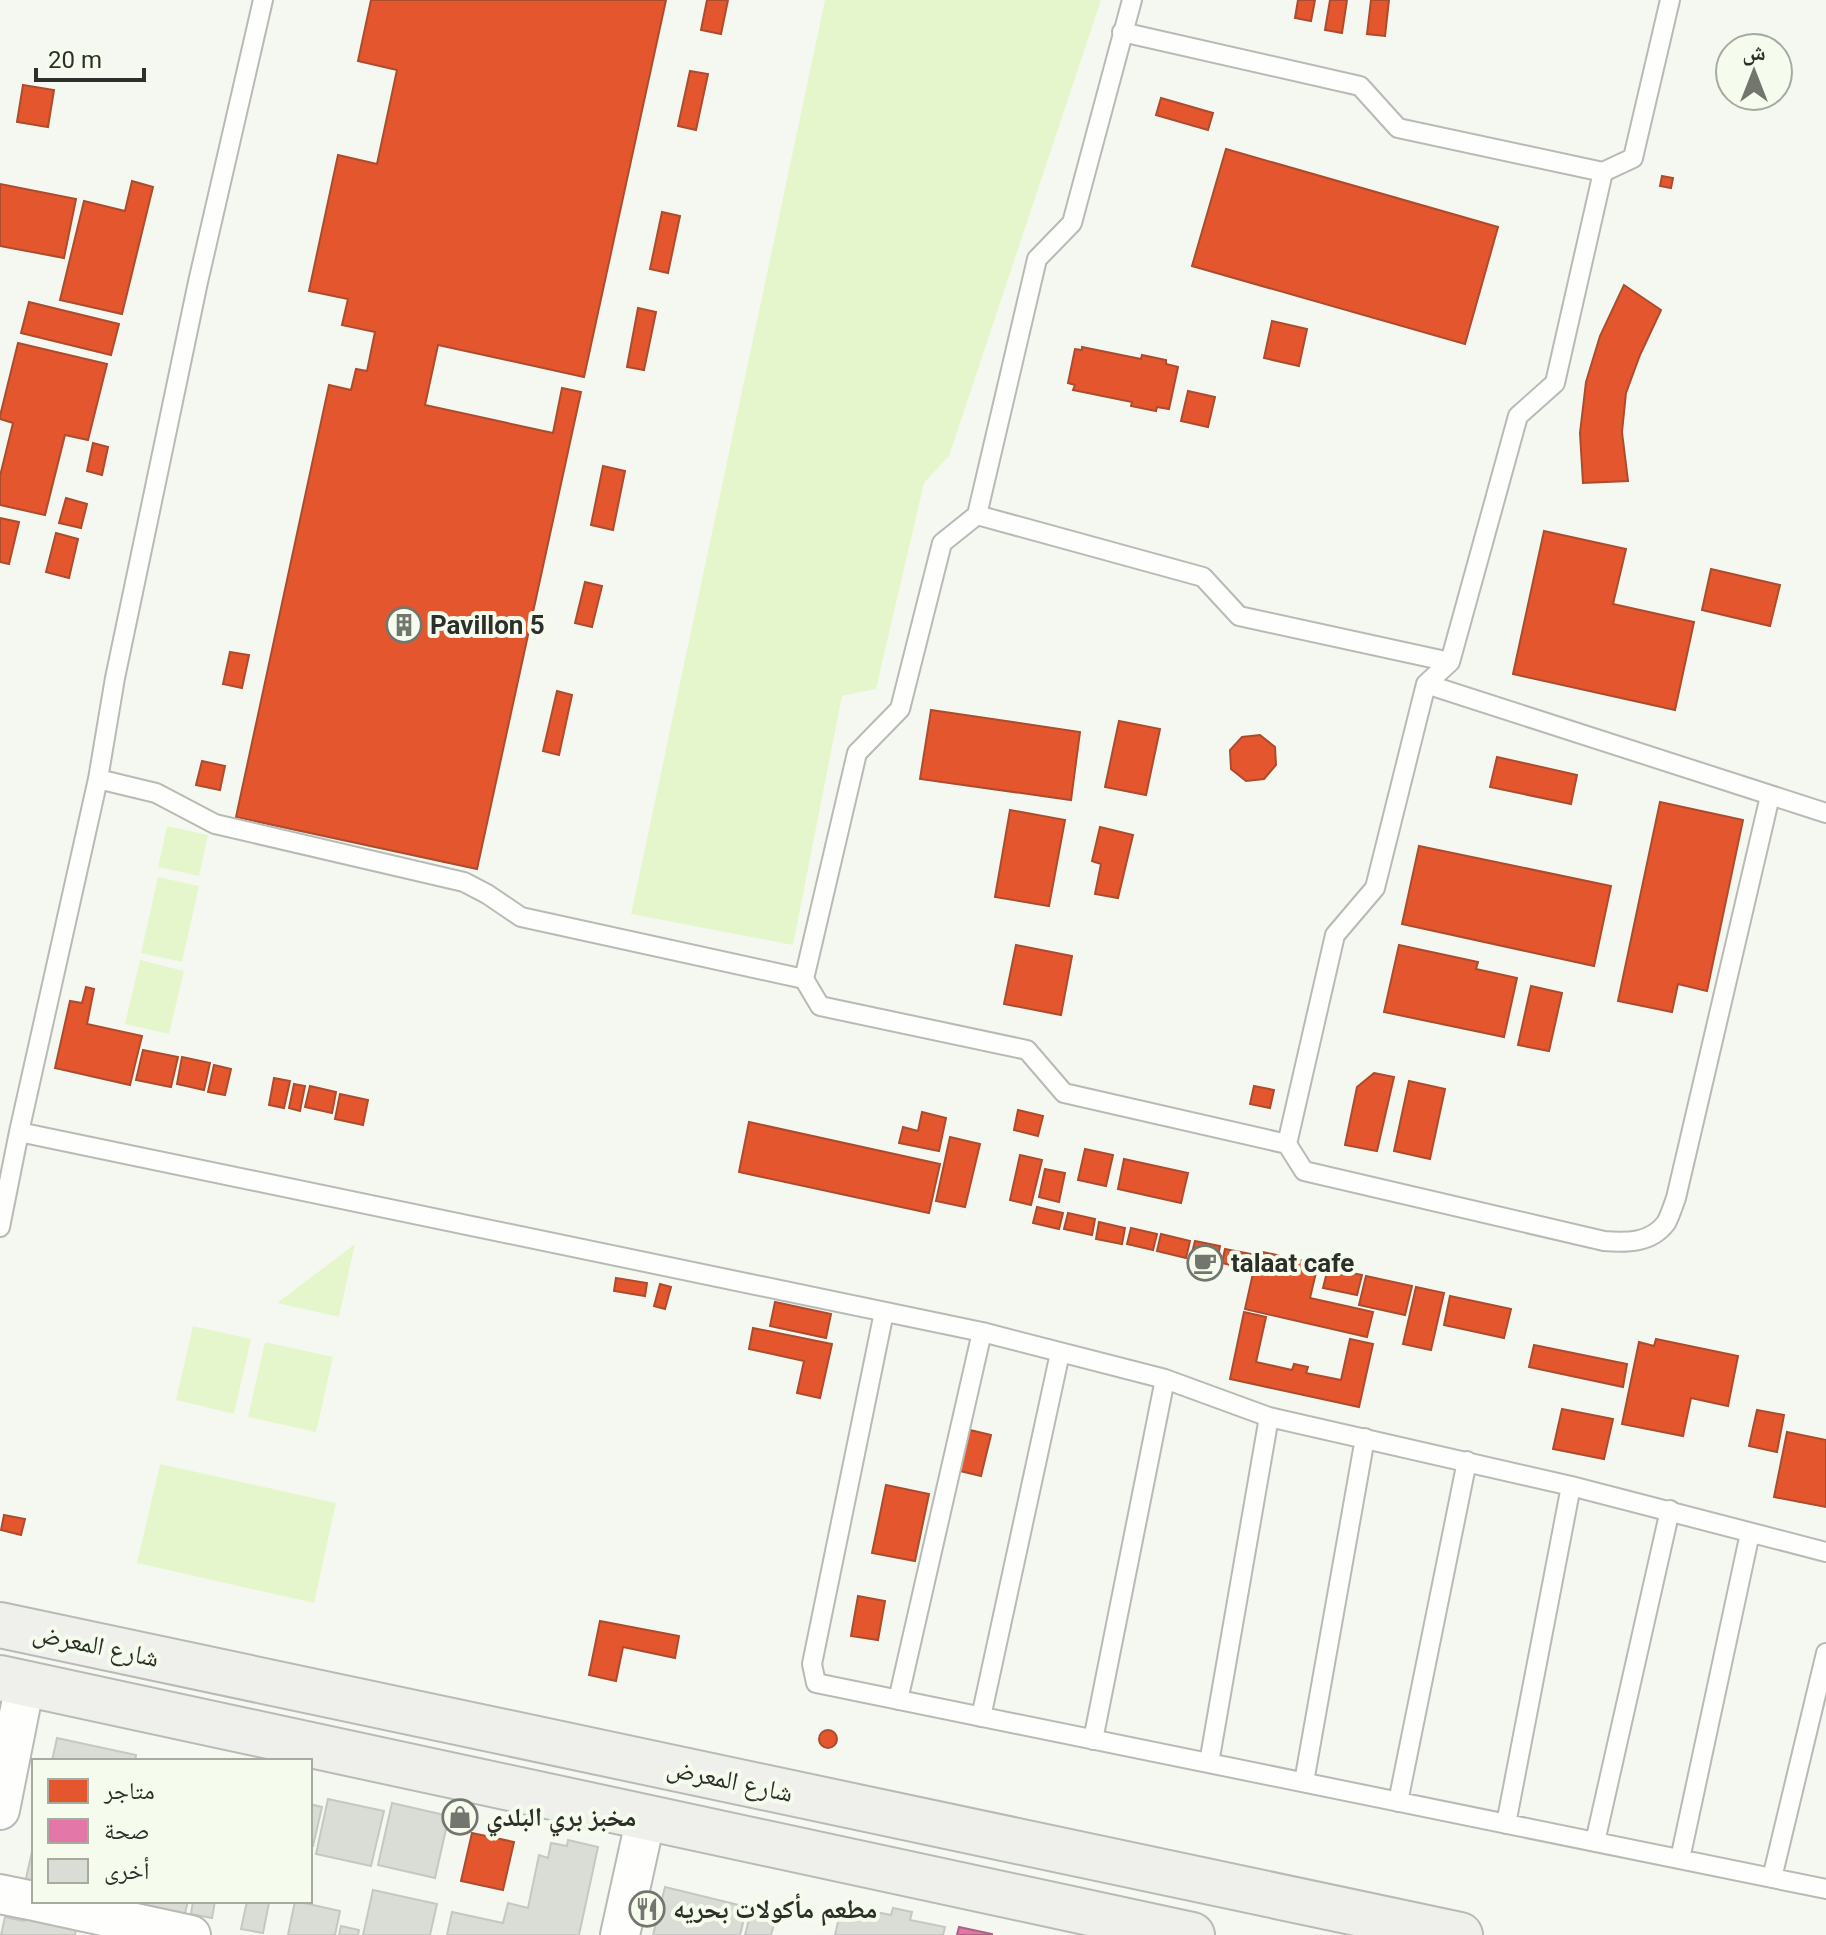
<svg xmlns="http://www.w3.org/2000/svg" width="1826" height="1935" font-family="Roboto,'Noto Naskh Arabic',sans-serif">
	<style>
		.green { fill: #e6f6cc }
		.shops { fill: #e4572e; stroke: #ad4b2d; stroke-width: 2 }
		.health { fill: #e377a8; stroke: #ac6282; stroke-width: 2 }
		.building { fill: #dadcd6; stroke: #c5c8c2; stroke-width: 2 }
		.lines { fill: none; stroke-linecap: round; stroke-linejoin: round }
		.service-casing { stroke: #b8bab5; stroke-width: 22 }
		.minor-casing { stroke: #b8bab5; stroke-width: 42 }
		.secondary-casing { stroke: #b8bab5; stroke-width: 48 }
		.service { stroke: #fefefd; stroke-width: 18 }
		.minor { stroke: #fefefd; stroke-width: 38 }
		.secondary { stroke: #eff0eb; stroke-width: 44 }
		.labels { text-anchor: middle; stroke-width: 8; stroke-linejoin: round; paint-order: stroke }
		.poi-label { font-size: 26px; font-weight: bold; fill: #2d302a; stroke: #f6fced; text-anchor: start }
		.street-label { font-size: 26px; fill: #2d302a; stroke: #f6fced }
	</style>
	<rect width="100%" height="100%" fill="#f5f8f0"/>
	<path class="green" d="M 825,0 L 1101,0 L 949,456 L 924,483 L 876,689 L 842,696 L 793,945 L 631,914 Z
		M 167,826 L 208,835 L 199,876 L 158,867 Z
		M 158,877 L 199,886 L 182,962 L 141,953 Z
		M 140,960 L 184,971 L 169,1034 L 125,1024 Z
		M 355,1244 L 339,1317 L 277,1303 Z
		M 193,1326 L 251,1339 L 234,1414 L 176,1400 Z
		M 265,1342 L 333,1357 L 316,1432 L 248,1417 Z
		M 160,1464 L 336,1503 L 314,1603 L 137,1563 Z"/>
	<path class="shops" d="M 371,0 L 666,0 L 584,377 L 438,345 L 425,405 L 553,433 L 562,388 L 581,392 L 477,869 L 236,817 L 329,385 L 351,390 L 356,369 L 367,371 L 375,332 L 342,325 L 348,299 L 309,291 L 338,155 L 377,164 L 397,70 L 358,61 Z
		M 707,0 L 728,0 L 721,34 L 701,30 Z
		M 1298,0 L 1315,0 L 1311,21 L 1295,18 Z
		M 1330,0 L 1347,0 L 1342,33 L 1325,30 Z
		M 1371,0 L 1389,0 L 1385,36 L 1367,34 Z
		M 690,71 L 708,74 L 696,130 L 678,126 Z
		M 23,85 L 54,90 L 48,127 L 17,122 Z
		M 1161,98 L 1213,113 L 1208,130 L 1156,115 Z
		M 1226,149 L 1498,227 L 1465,344 L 1192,266 Z
		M 1662,176 L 1673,178 L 1671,188 L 1660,186 Z
		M 132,181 L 153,187 L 122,314 L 60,300 L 84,201 L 125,211 Z
		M 0,184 L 76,199 L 64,258 L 0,246 Z
		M 662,212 L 680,216 L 668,273 L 650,269 Z
		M 1624,285 L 1661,310 L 1640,355 L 1626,393 L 1622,432 L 1628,481 L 1583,483 L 1580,433 L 1586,382 L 1600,336 Z
		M 29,302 L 119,324 L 111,355 L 21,333 Z
		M 638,308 L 656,312 L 644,370 L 627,367 Z
		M 1272,321 L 1307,329 L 1299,366 L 1264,358 Z
		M 18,343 L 107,364 L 88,440 L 65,435 L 45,515 L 0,505 L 0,476 L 13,423 L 0,419 L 0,416 Z
		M 1082,347 L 1141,359 L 1142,355 L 1166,360 L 1166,364 L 1178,367 L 1169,409 L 1157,407 L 1156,411 L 1131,406 L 1132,402 L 1073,390 L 1075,385 L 1068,383 L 1075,349 L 1082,350 Z
		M 1188,391 L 1215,397 L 1208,427 L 1181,421 Z
		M 93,443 L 108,447 L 102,475 L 87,471 Z
		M 603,466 L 625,471 L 613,530 L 591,525 Z
		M 66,498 L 87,504 L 81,528 L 59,523 Z
		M 0,518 L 19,522 L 9,564 L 0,562 Z
		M 1544,531 L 1626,549 L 1613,604 L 1694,622 L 1675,710 L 1513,674 Z
		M 56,533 L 78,539 L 69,578 L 46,572 Z
		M 1711,569 L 1780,585 L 1770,626 L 1702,610 Z
		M 585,582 L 602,586 L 592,627 L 575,623 Z
		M 230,652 L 249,655 L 242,688 L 223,684 Z
		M 557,691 L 572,695 L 559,755 L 543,751 Z
		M 931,710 L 1080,732 L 1071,800 L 920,779 Z
		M 1119,721 L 1160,729 L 1146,795 L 1105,787 Z
		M 1260,735 L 1275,747 L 1276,765 L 1264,779 L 1246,781 L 1231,769 L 1230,750 L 1242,737 Z
		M 1497,757 L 1577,775 L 1571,804 L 1490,787 Z
		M 202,761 L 225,766 L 220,790 L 196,785 Z
		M 1660,802 L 1743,820 L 1707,991 L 1678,984 L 1672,1012 L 1618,1001 Z
		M 1010,810 L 1065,820 L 1049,906 L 995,897 Z
		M 1100,827 L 1133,835 L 1118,898 L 1095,894 L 1101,864 L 1092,861 Z
		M 1419,846 L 1611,886 L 1594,966 L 1402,924 Z
		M 1016,945 L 1072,956 L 1061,1015 L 1004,1004 Z
		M 1399,945 L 1478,962 L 1476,969 L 1517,978 L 1504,1037 L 1384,1012 Z
		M 1531,986 L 1562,993 L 1549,1051 L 1518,1045 Z
		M 86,987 L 94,989 L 87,1024 L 142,1036 L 130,1085 L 55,1068 L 70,1001 L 82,1003 Z
		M 143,1050 L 178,1057 L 171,1087 L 136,1080 Z
		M 182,1057 L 210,1063 L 204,1090 L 177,1084 Z
		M 214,1065 L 231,1069 L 225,1095 L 208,1092 Z
		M 1374,1073 L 1394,1077 L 1377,1151 L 1345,1145 L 1357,1087 Z
		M 274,1078 L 290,1081 L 284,1108 L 269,1105 Z
		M 1409,1081 L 1445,1089 L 1430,1159 L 1394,1151 Z
		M 294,1084 L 305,1086 L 300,1111 L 289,1108 Z
		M 310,1086 L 336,1092 L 332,1113 L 305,1107 Z
		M 1254,1086 L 1274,1090 L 1270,1108 L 1250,1104 Z
		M 340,1094 L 368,1100 L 363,1125 L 335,1119 Z
		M 1018,1110 L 1043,1116 L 1038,1136 L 1014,1130 Z
		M 922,1112 L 946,1118 L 939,1151 L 899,1143 L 903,1127 L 918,1131 Z
		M 749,1122 L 940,1164 L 929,1213 L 739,1172 Z
		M 950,1137 L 980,1144 L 965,1207 L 936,1201 Z
		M 1085,1149 L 1113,1155 L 1106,1186 L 1078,1180 Z
		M 1020,1155 L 1042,1160 L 1031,1205 L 1010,1200 Z
		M 1124,1159 L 1188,1173 L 1181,1203 L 1118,1189 Z
		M 1045,1169 L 1065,1173 L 1059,1202 L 1039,1197 Z
		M 1037,1207 L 1063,1213 L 1059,1229 L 1033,1223 Z
		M 1068,1213 L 1095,1219 L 1092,1235 L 1064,1229 Z
		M 1099,1222 L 1125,1228 L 1122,1244 L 1096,1239 Z
		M 1131,1228 L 1157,1234 L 1153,1250 L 1127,1244 Z
		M 1161,1234 L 1190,1241 L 1186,1258 L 1157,1251 Z
		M 1195,1241 L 1220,1246 L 1217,1262 L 1191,1257 Z
		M 1225,1249 L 1251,1254 L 1247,1269 L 1222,1263 Z
		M 1258,1251 L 1318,1264 L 1310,1298 L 1373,1312 L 1367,1337 L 1245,1309 Z
		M 1328,1268 L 1362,1275 L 1357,1295 L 1323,1288 Z
		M 1366,1276 L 1412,1286 L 1405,1315 L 1359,1305 Z
		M 616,1278 L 647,1283 L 645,1296 L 614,1291 Z
		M 660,1284 L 671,1287 L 665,1309 L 654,1306 Z
		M 1416,1287 L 1444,1293 L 1431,1350 L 1403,1344 Z
		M 1450,1296 L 1511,1309 L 1504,1338 L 1444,1325 Z
		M 775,1302 L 831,1314 L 826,1338 L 770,1326 Z
		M 1244,1312 L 1266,1317 L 1256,1362 L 1292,1370 L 1294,1364 L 1308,1367 L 1306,1373 L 1341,1380 L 1350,1339 L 1373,1344 L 1359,1407 L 1230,1379 Z
		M 753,1328 L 832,1344 L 820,1398 L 797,1393 L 804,1361 L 749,1349 Z
		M 1656,1339 L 1738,1356 L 1728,1406 L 1691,1398 L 1683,1436 L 1622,1424 L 1639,1342 L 1654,1346 Z
		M 1534,1345 L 1627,1364 L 1623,1387 L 1529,1367 Z
		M 1562,1409 L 1613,1419 L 1604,1459 L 1553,1449 Z
		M 1757,1410 L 1784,1415 L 1777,1452 L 1749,1446 Z
		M 970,1430 L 991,1435 L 981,1476 L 960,1471 Z
		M 1787,1432 L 1826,1440 L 1826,1507 L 1774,1497 Z
		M 886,1485 L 929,1494 L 915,1561 L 872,1553 Z
		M 4,1515 L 25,1519 L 21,1535 L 1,1530 Z
		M 858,1596 L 885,1601 L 878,1640 L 851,1636 Z
		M 600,1621 L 679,1636 L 675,1658 L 623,1647 L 616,1681 L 589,1675 Z
		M819 1739a9 9 0 1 1 18 0a9 9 0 1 1-18 0Z
		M 472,1833 L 514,1842 L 503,1890 L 461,1881 Z"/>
	<path class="health" d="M 959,1927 L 992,1934 L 992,1935 L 957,1935 Z"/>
	<path class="building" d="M 57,1738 L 136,1755 L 135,1761 L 52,1761 Z
		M 328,1799 L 384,1811 L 371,1866 L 316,1854 Z
		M 392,1803 L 449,1816 L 435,1878 L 378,1865 Z
		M 310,1804 L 322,1807 L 313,1846 L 310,1846 Z
		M 568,1840 L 598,1847 L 579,1935 L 447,1935 L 452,1912 L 503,1923 L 508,1903 L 528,1908 L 539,1855 L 548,1858 L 551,1843 L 567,1846 Z
		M 34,1843 L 34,1889 L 24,1887 Z
		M 665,1887 L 747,1907 L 740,1935 L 653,1935 Z
		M 373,1890 L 437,1904 L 430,1935 L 363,1935 Z
		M 125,1901 L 188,1901 L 184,1917 L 125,1905 Z
		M 193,1901 L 215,1901 L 212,1918 L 191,1914 Z
		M 247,1901 L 269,1903 L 263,1933 L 241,1929 Z
		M 295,1901 L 340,1911 L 335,1935 L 288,1935 Z
		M 842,1905 L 891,1915 L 893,1908 L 912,1912 L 910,1920 L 945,1927 L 943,1935 L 835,1935 Z
		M 752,1908 L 777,1914 L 771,1935 L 745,1935 Z
		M 26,1913 L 77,1924 L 75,1935 L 1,1935 L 5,1917 L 24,1921 Z
		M 341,1926 L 359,1930 L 358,1935 L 339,1935 Z"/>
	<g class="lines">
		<defs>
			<path id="service" d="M 1132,0 L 1072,223 L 1037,259 L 977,515 L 942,543 L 900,709 L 857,753 L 804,979 L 820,1006 L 1027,1050 L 1064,1093 L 1287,1144
				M 1122,32 L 1360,86 L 1398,128 L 1603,172 L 1633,158 L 1670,0
				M 1603,172 L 1555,383 L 1518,416 L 1450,662 L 1426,684 L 1375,888 L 1335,935 L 1287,1144 L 1304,1171 L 1604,1241 C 1627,1243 1651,1243 1666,1223 C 1670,1216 1673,1206 1676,1198 L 1770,796
				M 977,515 L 1203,577 L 1239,616 L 1450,662
				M 1426,684 L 1826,813
				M 98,779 L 156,793 L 215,824 L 464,882 L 487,894 L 521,917 L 804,979
				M 19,1132 L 982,1332 L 1165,1379 L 1269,1417 L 1571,1486 L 1826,1552
				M 0,1227 L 19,1132 L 98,779 L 115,678 L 198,282 L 263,0
				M 884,1312 L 812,1664 L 816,1683 L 1826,1889
				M 898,1700 L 982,1332
				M 981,1717 L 1060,1353
				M 1093,1740 L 1165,1379
				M 1209,1763 L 1269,1417
				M 1304,1782 L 1365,1438
				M 1398,1802 L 1467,1461
				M 1506,1824 L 1571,1486
				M 1595,1842 L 1670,1510
				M 1680,1859 L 1750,1533
				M 1772,1878 L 1826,1653"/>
			<path id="minor" d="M 0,1810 L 25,1684
				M 0,1894 L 34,1901
				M 34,1901 L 191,1935
				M 620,1935 L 646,1817"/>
			<path id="secondary" d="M 0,1625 L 1460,1935
				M 0,1678 L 1192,1935"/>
		</defs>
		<use href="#service" class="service-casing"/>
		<use href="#minor" class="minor-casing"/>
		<use href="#secondary" class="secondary-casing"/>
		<use href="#service" class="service"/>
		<use href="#minor" class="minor"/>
		<use href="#secondary" class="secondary"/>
	</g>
	<defs>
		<symbol id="building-ring" viewBox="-11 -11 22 22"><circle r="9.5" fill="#f6fced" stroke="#73766f" stroke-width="1.5"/><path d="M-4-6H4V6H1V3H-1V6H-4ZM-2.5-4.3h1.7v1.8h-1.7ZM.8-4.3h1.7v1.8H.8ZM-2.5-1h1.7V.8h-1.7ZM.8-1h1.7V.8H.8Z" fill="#73766f"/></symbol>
		<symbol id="cafe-ring" viewBox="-11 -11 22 22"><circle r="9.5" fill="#f6fced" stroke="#73766f" stroke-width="1.5"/><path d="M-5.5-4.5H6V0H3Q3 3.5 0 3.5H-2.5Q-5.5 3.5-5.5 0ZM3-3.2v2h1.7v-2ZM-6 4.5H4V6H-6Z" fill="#73766f"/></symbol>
		<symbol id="shop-ring" viewBox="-11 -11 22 22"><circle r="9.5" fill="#f6fced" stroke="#73766f" stroke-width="1.5"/><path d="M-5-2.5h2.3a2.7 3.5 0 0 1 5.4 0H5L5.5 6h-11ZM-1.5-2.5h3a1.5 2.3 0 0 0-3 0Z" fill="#73766f"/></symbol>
		<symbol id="restaurant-ring" viewBox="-11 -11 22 22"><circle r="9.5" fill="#f6fced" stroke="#73766f" stroke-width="1.5"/><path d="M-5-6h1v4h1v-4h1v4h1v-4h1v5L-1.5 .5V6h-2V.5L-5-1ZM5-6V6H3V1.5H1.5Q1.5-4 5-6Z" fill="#73766f"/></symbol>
	</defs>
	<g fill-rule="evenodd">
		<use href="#building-ring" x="384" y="605" width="40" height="40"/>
		<use href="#cafe-ring" x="1185" y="1243" width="40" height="40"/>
		<use href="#shop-ring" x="440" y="1797" width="40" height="40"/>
		<use href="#restaurant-ring" x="627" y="1889" width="40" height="40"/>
	</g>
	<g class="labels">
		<g class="poi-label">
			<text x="430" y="634">Pavillon 5</text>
			<text x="1231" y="1272">talaat cafe</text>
			<text x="486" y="1826">مخبز بري البلدي</text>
			<text x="673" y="1918">مطعم مأكولات بحريه</text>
		</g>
		<g class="street-label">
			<text transform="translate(96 1645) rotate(12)" y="9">شارع المعرض</text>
			<text transform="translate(730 1780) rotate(12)" y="9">شارع المعرض</text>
		</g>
	</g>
	<rect x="32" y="1759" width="280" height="144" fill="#f6fced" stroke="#a6aa9f" stroke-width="2"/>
	<rect x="48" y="1779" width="40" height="24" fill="#e4572e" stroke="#a6aa9f" stroke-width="2"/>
	<text x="104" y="1799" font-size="24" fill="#2d302a">متاجر</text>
	<rect x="48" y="1819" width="40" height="24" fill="#e377a8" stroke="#a6aa9f" stroke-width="2"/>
	<text x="104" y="1839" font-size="24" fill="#2d302a">صحة</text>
	<rect x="48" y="1859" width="40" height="24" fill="#dadcd6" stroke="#a6aa9f" stroke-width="2"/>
	<text x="104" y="1879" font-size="24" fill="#2d302a">أخرى</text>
	<g transform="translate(1754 72)"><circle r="38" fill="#f6fced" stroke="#a6aa9f" stroke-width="2"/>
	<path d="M0-6L14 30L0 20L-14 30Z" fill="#73766f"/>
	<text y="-12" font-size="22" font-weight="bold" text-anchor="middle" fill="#2d302a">ش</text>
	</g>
	<path d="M36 68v12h108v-12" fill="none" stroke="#2d302a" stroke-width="4"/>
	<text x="48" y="68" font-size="24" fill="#2d302a" stroke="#f6fced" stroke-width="6" paint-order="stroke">20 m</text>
</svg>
